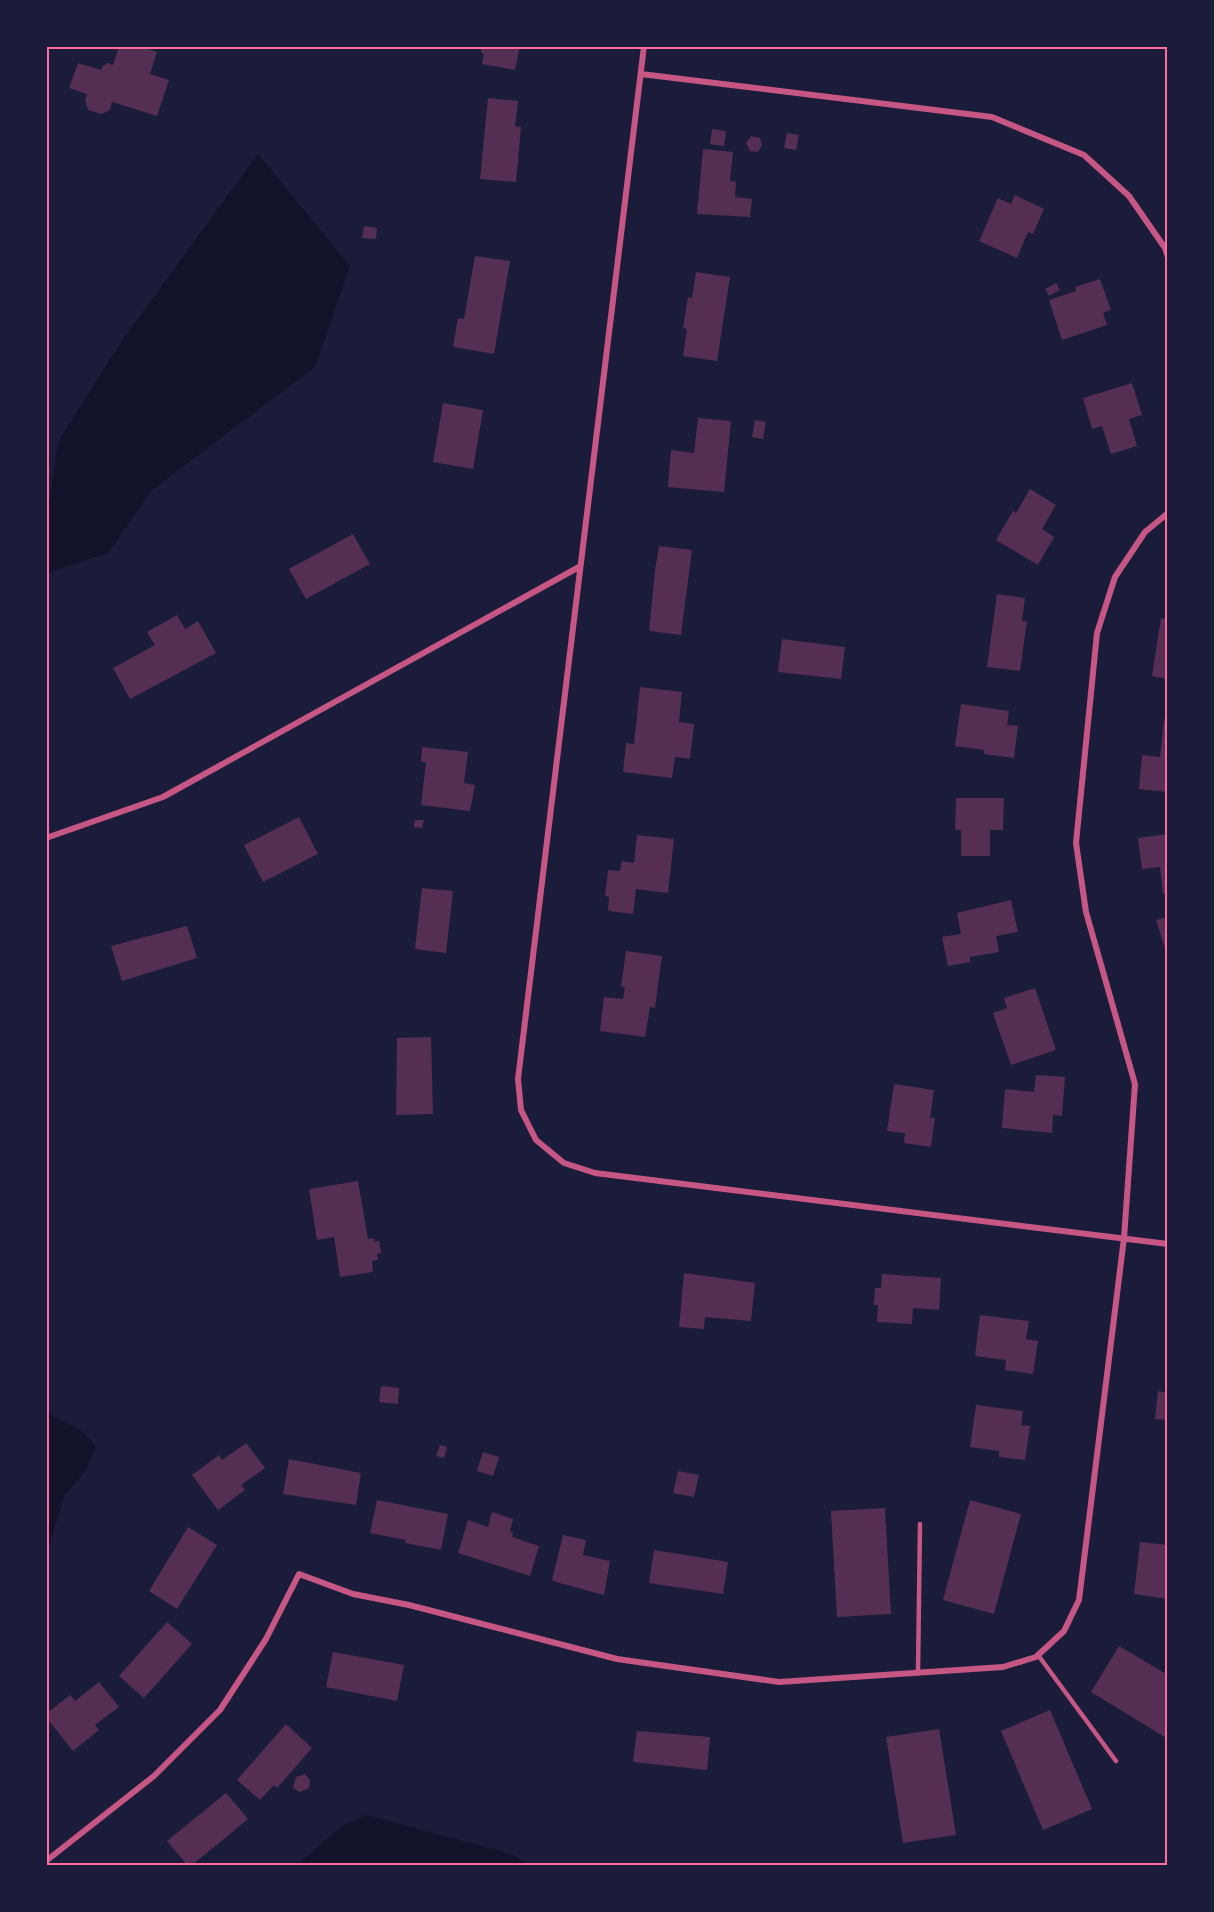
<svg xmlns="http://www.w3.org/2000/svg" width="1214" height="1912" font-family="'Fira Sans',sans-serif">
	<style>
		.water { fill: #12122b }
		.building { fill: #542f53 }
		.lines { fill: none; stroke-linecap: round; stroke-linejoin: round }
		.service { stroke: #c65784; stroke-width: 4.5 }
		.minor { stroke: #c65784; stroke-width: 6 }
		.neatline { fill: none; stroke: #ff6b9d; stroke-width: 2 }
	</style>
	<rect width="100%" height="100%" fill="#1b1b3a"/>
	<path class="water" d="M 258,154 L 350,266 L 315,367 L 152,490 L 108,553 L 47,573 L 47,519 L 58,442 L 123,339 Z
		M 47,1413 L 81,1430 L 96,1446 L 86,1470 L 64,1496 L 47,1553 Z
		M 366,1815 L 511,1854 L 530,1865 L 297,1865 L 342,1826 Z"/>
	<path class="building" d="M 119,46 L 140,46 L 157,52 L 150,74 L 169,80 L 157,116 L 112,102 L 110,110 L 101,114 L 88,110 L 85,100 L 87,94 L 69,88 L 78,63 L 101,70 L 103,66 L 108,63 L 113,65 Z
		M 482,46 L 520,46 L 515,70 L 482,64 L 484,54 L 481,53 Z
		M 488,98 L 518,101 L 515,126 L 521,127 L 516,182 L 480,179 Z
		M 712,129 L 726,131 L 724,146 L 710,144 Z
		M 787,133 L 799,135 L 796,150 L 784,148 Z
		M 751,136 L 760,138 L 762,145 L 758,152 L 750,151 L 746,143 Z
		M 703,149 L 733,152 L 730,181 L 736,182 L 735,197 L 752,199 L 750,217 L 697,214 Z
		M 1015,195 L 1044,209 L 1033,234 L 1028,232 L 1017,258 L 979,241 L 998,198 L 1011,204 Z
		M 364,226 L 377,228 L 376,239 L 362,238 Z
		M 475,256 L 510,261 L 494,354 L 453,347 L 458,318 L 464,319 Z
		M 696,272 L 730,277 L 717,361 L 683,356 L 687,329 L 683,328 L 688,297 L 692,298 Z
		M 1100,279 L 1111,310 L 1103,313 L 1107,325 L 1062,340 L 1049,300 L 1076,291 L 1075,287 Z
		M 1056,283 L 1060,290 L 1049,296 L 1045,289 Z
		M 1132,383 L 1142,415 L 1129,419 L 1137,446 L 1111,454 L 1102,426 L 1092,429 L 1083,398 Z
		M 443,403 L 483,410 L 473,469 L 433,462 Z
		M 698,418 L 731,421 L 724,492 L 668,487 L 671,450 L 694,453 Z
		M 755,420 L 766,422 L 763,439 L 752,437 Z
		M 1030,489 L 1056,505 L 1042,529 L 1054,537 L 1038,565 L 996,540 L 1013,511 L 1016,513 Z
		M 353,534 L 370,564 L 306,599 L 289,569 Z
		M 659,546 L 692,550 L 681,635 L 649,631 L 655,571 Z
		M 997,594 L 1025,598 L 1022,621 L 1027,621 L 1020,671 L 987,667 Z
		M 177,615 L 185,629 L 198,621 L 216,653 L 130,699 L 113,668 L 155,645 L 147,632 Z
		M 1161,618 L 1168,620 L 1168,679 L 1152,676 Z
		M 782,639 L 845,647 L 841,679 L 778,672 Z
		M 640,687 L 682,692 L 679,722 L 694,724 L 690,759 L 675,757 L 672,778 L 623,772 L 626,743 L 634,744 Z
		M 961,704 L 1009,711 L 1007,725 L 1018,726 L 1014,758 L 984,754 L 984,750 L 955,746 Z
		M 1164,719 L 1168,719 L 1168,792 L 1139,789 L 1142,755 L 1160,757 Z
		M 422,747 L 468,752 L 464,783 L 475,785 L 470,811 L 421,805 L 426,762 L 421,762 Z
		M 956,798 L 1004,798 L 1003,830 L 990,830 L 990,856 L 961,856 L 961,830 L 955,830 Z
		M 299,817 L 318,854 L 263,882 L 244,845 Z
		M 415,820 L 424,820 L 422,828 L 414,827 Z
		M 1168,834 L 1168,893 L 1163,894 L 1160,867 L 1142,869 L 1138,838 Z
		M 637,835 L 674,839 L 668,893 L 636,889 L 633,914 L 608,911 L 609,897 L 605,896 L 608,870 L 620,871 L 622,861 L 634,863 Z
		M 422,888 L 453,891 L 446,953 L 415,949 Z
		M 1011,900 L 1018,932 L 996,936 L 999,952 L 970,957 L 970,962 L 948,966 L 942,937 L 961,934 L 957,913 Z
		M 1168,917 L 1168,955 L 1167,955 L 1156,920 Z
		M 187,926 L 197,958 L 122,981 L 111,946 Z
		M 626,951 L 662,956 L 655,1008 L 650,1007 L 645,1037 L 600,1031 L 604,997 L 623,999 L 625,987 L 621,987 Z
		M 1035,988 L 1056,1050 L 1011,1065 L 993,1013 L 1007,1008 L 1004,998 Z
		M 431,1037 L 433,1114 L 396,1115 L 397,1038 Z
		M 1036,1075 L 1065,1077 L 1062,1116 L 1053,1115 L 1052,1133 L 1002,1128 L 1005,1089 L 1034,1092 Z
		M 894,1084 L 934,1090 L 930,1118 L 935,1118 L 931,1147 L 904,1143 L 905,1133 L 887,1131 Z
		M 358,1181 L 368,1239 L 374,1238 L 375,1242 L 379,1241 L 381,1253 L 377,1254 L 378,1260 L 372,1261 L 373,1272 L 340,1277 L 334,1237 L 317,1240 L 309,1189 Z
		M 684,1273 L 755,1283 L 751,1321 L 705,1317 L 704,1329 L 679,1327 Z
		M 882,1274 L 941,1278 L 939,1310 L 913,1308 L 912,1324 L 877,1322 L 878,1305 L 874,1305 L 875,1288 L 881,1288 Z
		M 980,1315 L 1029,1321 L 1026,1339 L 1038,1341 L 1033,1374 L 1005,1370 L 1006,1360 L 975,1356 Z
		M 381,1386 L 399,1388 L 398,1404 L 379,1402 Z
		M 1158,1391 L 1168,1393 L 1168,1420 L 1155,1419 Z
		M 976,1405 L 1023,1411 L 1021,1425 L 1030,1426 L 1025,1460 L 999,1457 L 999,1451 L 970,1447 Z
		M 246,1443 L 265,1468 L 241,1485 L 245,1490 L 218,1510 L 192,1475 L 219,1455 L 222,1460 Z
		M 440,1445 L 447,1447 L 444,1458 L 436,1456 Z
		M 483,1452 L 499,1457 L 493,1476 L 477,1471 Z
		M 289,1459 L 361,1473 L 356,1505 L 283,1494 Z
		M 678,1471 L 699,1475 L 694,1497 L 673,1493 Z
		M 377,1500 L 448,1514 L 441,1550 L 405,1543 L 406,1540 L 370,1533 Z
		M 970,1500 L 1021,1514 L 994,1614 L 943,1600 Z
		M 885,1508 L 891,1614 L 837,1617 L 831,1511 Z
		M 492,1512 L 513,1519 L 510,1531 L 513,1532 L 512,1537 L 539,1546 L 530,1576 L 458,1553 L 468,1520 L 488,1527 Z
		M 188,1527 L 217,1545 L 177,1609 L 149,1591 Z
		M 563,1535 L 586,1540 L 583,1555 L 610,1561 L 604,1595 L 556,1582 L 552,1580 Z
		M 1140,1542 L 1168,1545 L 1168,1599 L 1134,1594 Z
		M 654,1550 L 728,1562 L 723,1594 L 649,1583 Z
		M 167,1622 L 192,1644 L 144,1698 L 119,1676 Z
		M 1119,1646 L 1168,1675 L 1168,1739 L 1091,1692 Z
		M 333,1652 L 404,1665 L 397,1701 L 326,1687 Z
		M 99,1682 L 119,1707 L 95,1725 L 99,1730 L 73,1751 L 46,1717 L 46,1714 L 70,1695 L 75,1701 Z
		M 1050,1710 L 1092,1809 L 1043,1830 L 1001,1731 Z
		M 286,1724 L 312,1748 L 277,1788 L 274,1785 L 260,1800 L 237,1780 Z
		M 939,1729 L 956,1835 L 903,1843 L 886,1737 Z
		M 637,1731 L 710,1737 L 707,1770 L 633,1762 Z
		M 305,1774 L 310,1780 L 309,1788 L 300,1792 L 293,1788 L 296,1777 Z
		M 226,1793 L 248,1819 L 191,1866 L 188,1866 L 167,1841 Z"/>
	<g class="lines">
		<path class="service" d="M 1038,1655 L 1116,1761
			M 918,1672 L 920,1524"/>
		<path class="minor" d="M 644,46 L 518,1079 L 521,1110 L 536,1140 L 564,1163 L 595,1173 L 1168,1244
			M 641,74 L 992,117 L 1084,155 L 1129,196 L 1165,248 L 1168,257
			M 46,838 L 163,797 L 579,567
			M 46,1861 L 154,1776 L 220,1710 L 266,1639 L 299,1574 L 353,1594 L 409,1605 L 617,1659 L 772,1681 L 779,1682 L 1003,1667 L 1036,1657 L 1064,1631 L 1079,1600 L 1124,1238 L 1135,1084 L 1086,912 L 1076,843 L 1097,633 L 1115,577 L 1145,532 L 1168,513"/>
	</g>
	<rect width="1214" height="1912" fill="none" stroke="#1b1b3a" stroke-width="96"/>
	<rect x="48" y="48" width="1118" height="1816" class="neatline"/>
</svg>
